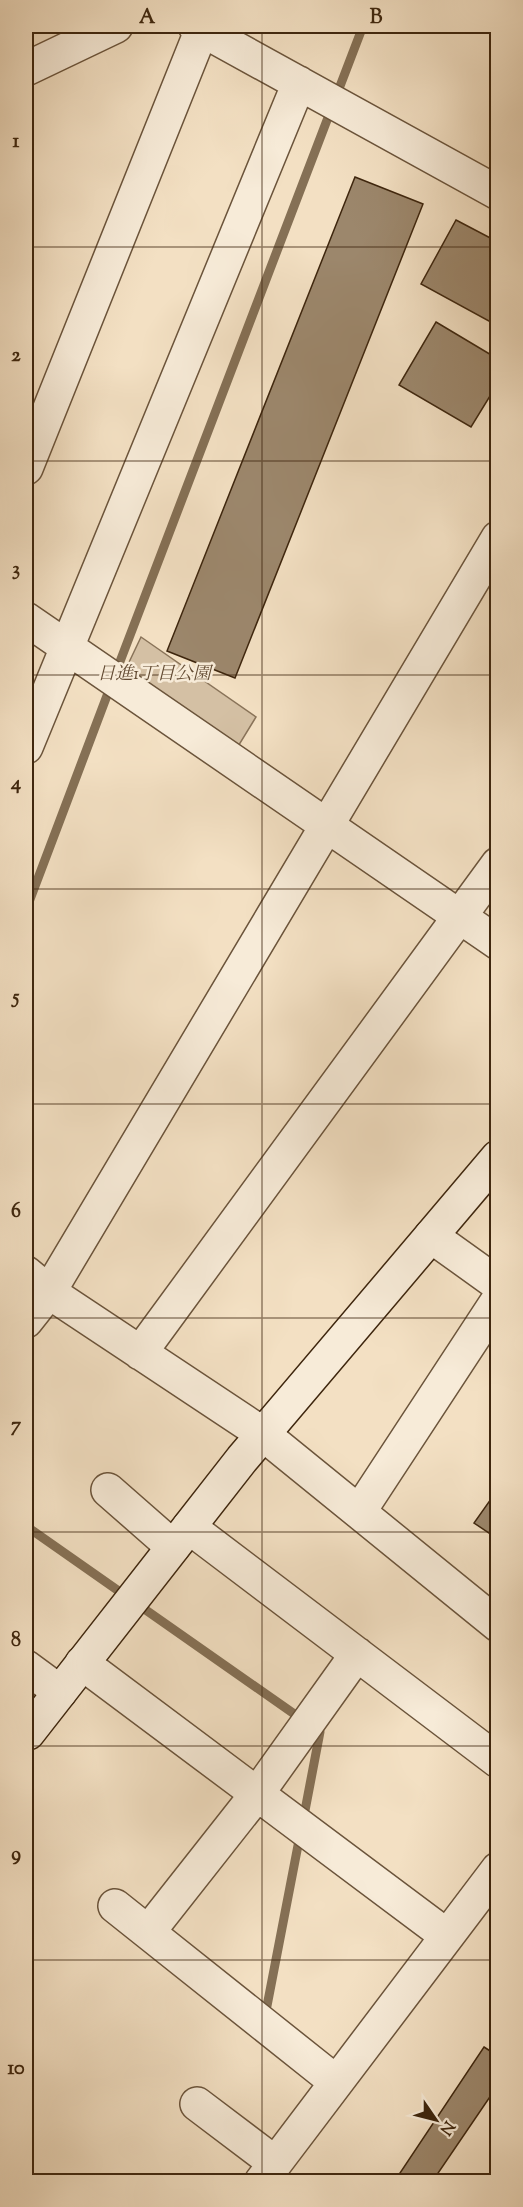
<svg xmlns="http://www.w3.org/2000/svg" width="523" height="2207" font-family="'Sorts Mill Goudy','Noto Serif JP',serif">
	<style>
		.green { fill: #d4c0a4; stroke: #897359; stroke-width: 1.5 }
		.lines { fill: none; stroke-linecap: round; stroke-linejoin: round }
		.stream { stroke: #857055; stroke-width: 9 }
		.building { fill: #9c876c; stroke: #3e260e; stroke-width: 1.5 }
		.street-casing { stroke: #6b543b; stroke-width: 36 }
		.secondary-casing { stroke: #3e260e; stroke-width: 36 }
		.street { stroke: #f7ebd8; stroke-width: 33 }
		.secondary { stroke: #f7ebd8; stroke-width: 33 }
		.grid { fill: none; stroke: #3e260e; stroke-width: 1.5; stroke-opacity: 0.55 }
		.labels { text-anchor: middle; stroke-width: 5; stroke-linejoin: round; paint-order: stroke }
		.park-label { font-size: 18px; font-style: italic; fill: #644c34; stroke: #f7ebd8 }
		.neatline { fill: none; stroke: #3e260e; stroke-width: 2 }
		.grid-label { font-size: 20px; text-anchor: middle; font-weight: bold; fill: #3e260e }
	</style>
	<rect width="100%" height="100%" fill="#f3e0c3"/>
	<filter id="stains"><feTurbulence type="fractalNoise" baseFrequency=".00333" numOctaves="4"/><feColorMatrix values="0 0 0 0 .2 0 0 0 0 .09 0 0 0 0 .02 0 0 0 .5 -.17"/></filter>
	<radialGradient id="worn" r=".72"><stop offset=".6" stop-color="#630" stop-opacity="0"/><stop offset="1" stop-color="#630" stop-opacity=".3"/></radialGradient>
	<path class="green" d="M 141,637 L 256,717 L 234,753 L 122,677 Z"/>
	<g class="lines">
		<path class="stream" d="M 116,672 L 363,26
			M 26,910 L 111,685
			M 26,1526 L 320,1732 L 303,1821
			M 267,2006 L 300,1835"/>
	</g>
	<path class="building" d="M 355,177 L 423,204 L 235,678 L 167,651 Z
		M 456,220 L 498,242 L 498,326 L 421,284 Z
		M 436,322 L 498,359 L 498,383 L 471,427 L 399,385 Z
		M 498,1489 L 498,1539 L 474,1523 Z
		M 484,2047 L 498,2056 L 498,2085 L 432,2182 L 394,2182 Z"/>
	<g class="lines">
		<defs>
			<path id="street" d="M 195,26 L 498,193
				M 26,69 L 116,26
				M 26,468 L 202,29
				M 26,619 L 498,943
				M 26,747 L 299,83
				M 431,1236 L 498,1284
				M 26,1273 L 49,1292 L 263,1434 L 498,1625
				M 26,1321 L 49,1292 L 498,538
				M 140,1353 L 498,864
				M 108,1490 L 173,1547
				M 359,1512 L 498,1300
				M 189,1527 L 498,1761
				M 82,1663 L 447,1936
				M 26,1667 L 60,1692
				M 115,1906 L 336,2082
				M 149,1931 L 257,1794 L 357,1654
				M 197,2104 L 275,2163
				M 261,2182 L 498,1869"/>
			<path id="secondary" d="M 26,1732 L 28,1733 L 242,1459 L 498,1157"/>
		</defs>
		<use href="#street" class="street-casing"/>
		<use href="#secondary" class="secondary-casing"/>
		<use href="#street" class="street"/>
		<use href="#secondary" class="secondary"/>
	</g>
	<path class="grid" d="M 262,26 L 262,2182M 26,247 L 498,247M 26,461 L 498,461M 26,675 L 498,675M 26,889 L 498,889M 26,1104 L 498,1104M 26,1318 L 498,1318M 26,1532 L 498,1532M 26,1746 L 498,1746M 26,1960 L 498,1960"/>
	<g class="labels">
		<g class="park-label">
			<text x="154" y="679">日進1丁目公園</text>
		</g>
	</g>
	<rect width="523" height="2207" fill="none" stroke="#f3e0c3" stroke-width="66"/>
	<g transform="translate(436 2120) rotate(125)" stroke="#f7ebd8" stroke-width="4.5" paint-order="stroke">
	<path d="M0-4.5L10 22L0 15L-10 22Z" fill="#3e260e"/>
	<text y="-9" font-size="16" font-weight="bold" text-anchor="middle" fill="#3e260e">N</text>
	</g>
	<rect x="33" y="33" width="457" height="2141" class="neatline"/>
	<g class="grid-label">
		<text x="147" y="23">A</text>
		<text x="376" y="23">B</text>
		<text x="16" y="147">1</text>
		<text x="16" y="361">2</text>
		<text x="16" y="575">3</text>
		<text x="16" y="789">4</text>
		<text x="16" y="1003">5</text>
		<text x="16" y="1217">6</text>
		<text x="16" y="1431">7</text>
		<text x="16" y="1646">8</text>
		<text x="16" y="1860">9</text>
		<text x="16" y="2074">10</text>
	</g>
	<rect width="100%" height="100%" filter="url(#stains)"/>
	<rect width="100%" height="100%" fill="url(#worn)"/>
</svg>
